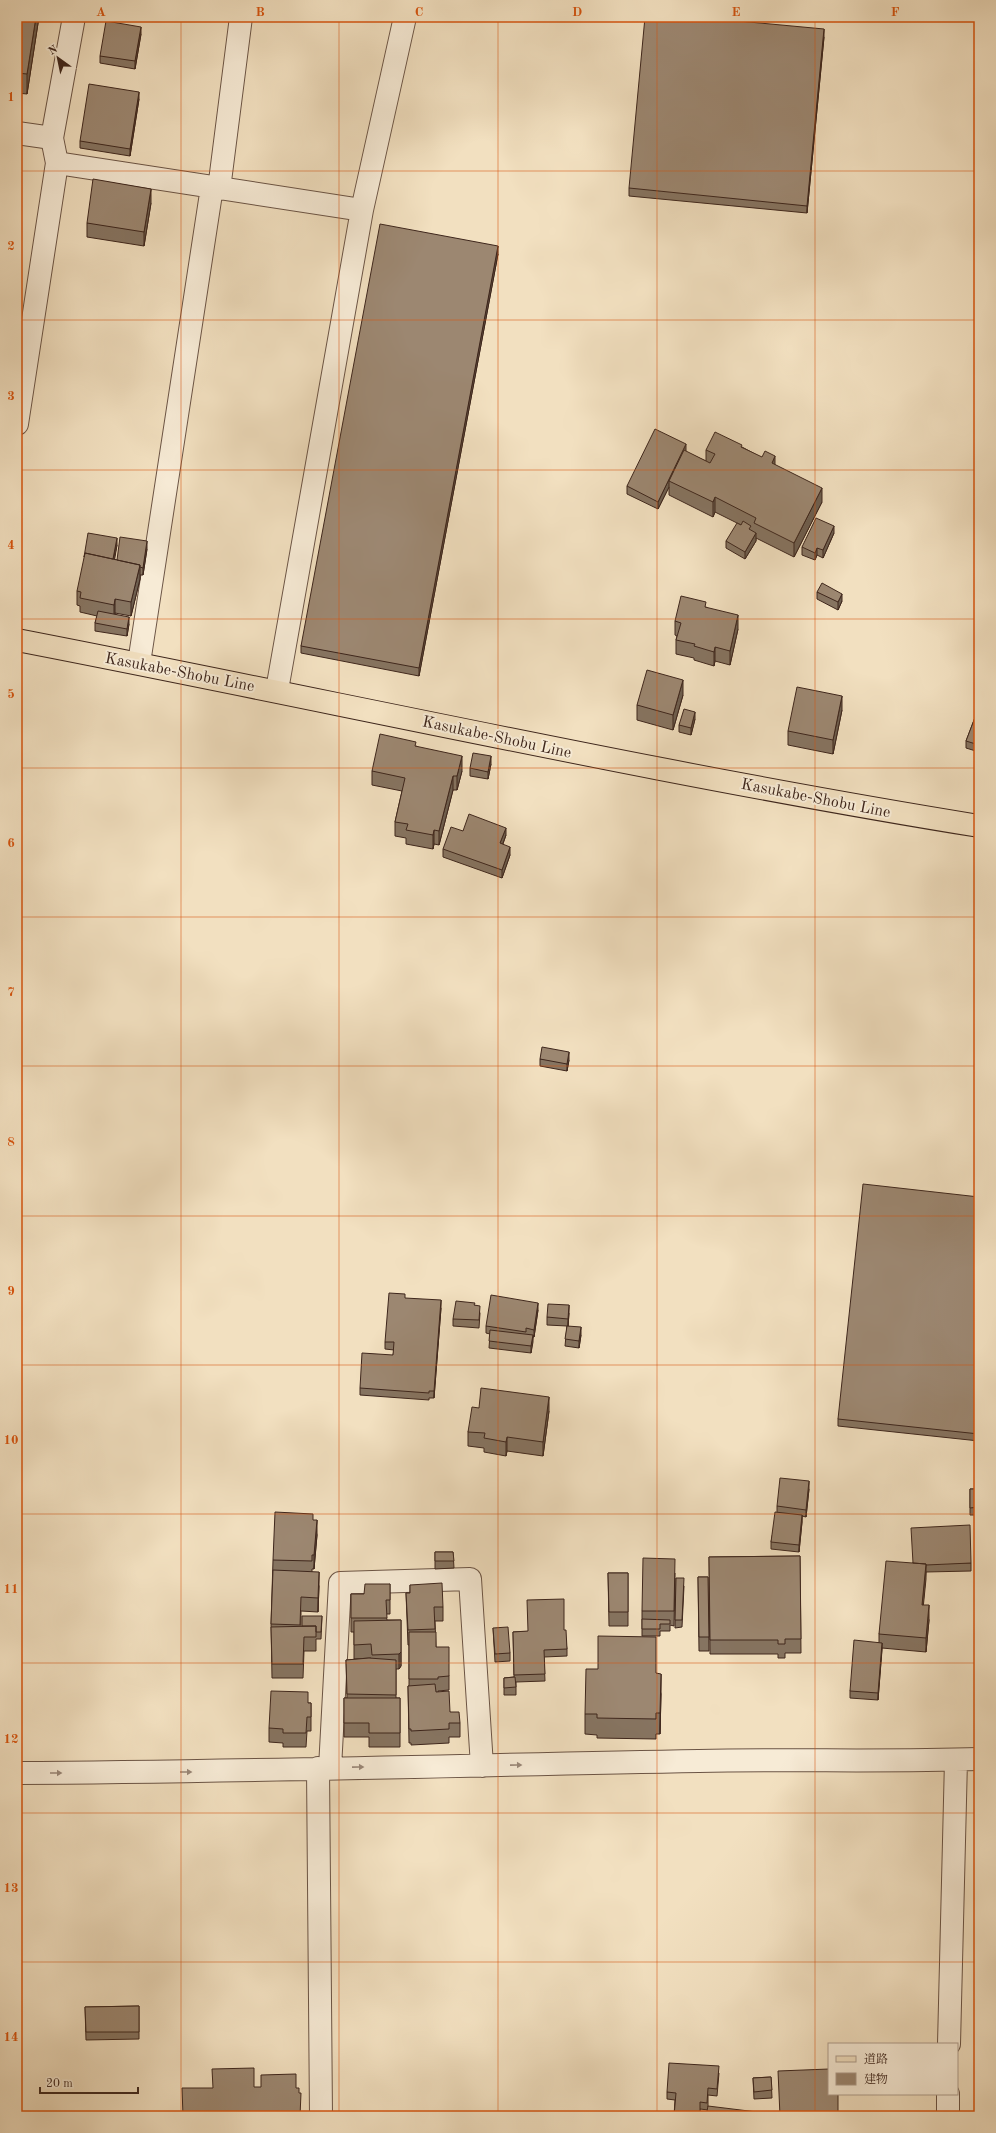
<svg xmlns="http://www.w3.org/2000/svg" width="996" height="2133" font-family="'Old Standard TT','Noto Serif JP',serif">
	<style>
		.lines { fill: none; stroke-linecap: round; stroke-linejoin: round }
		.minor-casing { stroke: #6b5445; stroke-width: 24 }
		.tertiary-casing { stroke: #6b5445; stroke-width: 24 }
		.primary-casing { stroke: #3e261c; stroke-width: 24 }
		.minor { stroke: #f7ebd6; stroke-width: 22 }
		.tertiary { stroke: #f7ebd6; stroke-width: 22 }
		.primary { stroke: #f2e0c0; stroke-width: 22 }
		.wall { fill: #867461; stroke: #3e261c }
		.shaded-wall { fill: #6d5e4f; stroke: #3e261c }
		.building { fill: #9c8771; stroke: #3e261c }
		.oneway { fill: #9a8879 }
		.grid { fill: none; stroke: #d7540e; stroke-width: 1; stroke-opacity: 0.55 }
		.labels { text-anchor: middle; stroke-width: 4; stroke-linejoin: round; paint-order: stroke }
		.street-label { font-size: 16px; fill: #3e261c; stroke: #f7ebd6 }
		.neatline { fill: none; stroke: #d7540e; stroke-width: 1.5 }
		.grid-label { font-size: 13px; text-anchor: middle; font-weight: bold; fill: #d7540e }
	</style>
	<rect width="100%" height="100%" fill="#f2e0c0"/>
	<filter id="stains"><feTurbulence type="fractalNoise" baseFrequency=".005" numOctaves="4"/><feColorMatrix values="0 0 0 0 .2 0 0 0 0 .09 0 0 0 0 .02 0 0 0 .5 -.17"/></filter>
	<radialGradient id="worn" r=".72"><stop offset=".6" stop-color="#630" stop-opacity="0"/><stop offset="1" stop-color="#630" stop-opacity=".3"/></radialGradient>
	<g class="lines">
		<defs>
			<path id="minor" d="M 17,133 L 52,138
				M 57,163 L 362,210
				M 219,189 L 241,17
				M 139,663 L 212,187
				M 277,690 L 362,210 L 405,17
				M 318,1768 L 321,2116
				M 330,1768 L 340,1583 L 470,1579 L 482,1766
				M 17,1773 C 244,1772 471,1765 699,1761 C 792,1759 886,1762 979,1759
				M 949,2044 L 956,1760
				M 948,2116 L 948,2094"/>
			<path id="tertiary" d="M 17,424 L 57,163 L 52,138 L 74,17"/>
			<path id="primary" d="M 17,640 C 338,702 657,774 979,826"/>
		</defs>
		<use href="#minor" class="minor-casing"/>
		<use href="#tertiary" class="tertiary-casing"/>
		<use href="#primary" class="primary-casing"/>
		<use href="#minor" class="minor"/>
		<use href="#tertiary" class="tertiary"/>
		<use href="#primary" class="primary"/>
	</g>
	<path class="wall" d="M 17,17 L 39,17 L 27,94 L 17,93 L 17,95 Z
		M 141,34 L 135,69 L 100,63 L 100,56 Z
		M 824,37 L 807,213 L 629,196 L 629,188 Z
		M 139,99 L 130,156 L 80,148 L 80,141 Z
		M 151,203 L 144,246 L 87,237 L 87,223 Z
		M 498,254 L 419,676 L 301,653 L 301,646 Z
		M 742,447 L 775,465 L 822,502 L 794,557 L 756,538 L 756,541 L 745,559 L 726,548 L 726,541 L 741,525 L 715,512 L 713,517 L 669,495 L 669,487 L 658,509 L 627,494 L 627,486 L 686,452 L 706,461 L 706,450 Z
		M 834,533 L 823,558 L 817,555 L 815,560 L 802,555 L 802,547 Z
		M 117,545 L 114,559 L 117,560 L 147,549 L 143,575 L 140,575 L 140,579 L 131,616 L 115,613 L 115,614 L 129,624 L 127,636 L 95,631 L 95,623 L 97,616 L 80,612 L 80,606 L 77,605 L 77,591 Z
		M 817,592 L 842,601 L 838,610 L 817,599 Z
		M 706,607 L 738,629 L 730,665 L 715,661 L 714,666 L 694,660 L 694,658 L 676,654 L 676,640 L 677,636 L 675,635 L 675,621 Z
		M 683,695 L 673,730 L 637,720 L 637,705 Z
		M 979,707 L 979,752 L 966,748 L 966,741 Z
		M 842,710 L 833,754 L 788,745 L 788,731 Z
		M 695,719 L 691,735 L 679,732 L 679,725 Z
		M 416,746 L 462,771 L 457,790 L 453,790 L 439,845 L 434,844 L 433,849 L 406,844 L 406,838 L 395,836 L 395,822 L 402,791 L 372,785 L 372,771 Z
		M 491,764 L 488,779 L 470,776 L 470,768 Z
		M 979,773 L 979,794 L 975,793 L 975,786 Z
		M 463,831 L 506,835 L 503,844 L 510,855 L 502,878 L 443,857 L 443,849 Z
		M 540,1059 L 569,1060 L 567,1071 L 540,1066 Z
		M 979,1197 L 979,1441 L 838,1426 L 838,1419 Z
		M 475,1305 L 480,1313 L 479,1328 L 453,1326 L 453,1319 Z
		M 441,1308 L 434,1398 L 429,1398 L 429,1400 L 360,1395 L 360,1388 L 393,1355 L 394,1350 L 385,1349 L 385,1342 Z
		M 538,1310 L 534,1337 L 533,1337 L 531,1353 L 489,1348 L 490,1334 L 486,1333 L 486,1326 Z
		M 569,1313 L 568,1326 L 581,1335 L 579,1348 L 565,1346 L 567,1326 L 547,1325 L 547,1317 Z
		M 479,1408 L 549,1411 L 543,1456 L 507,1451 L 506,1456 L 484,1452 L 484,1448 L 468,1446 L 468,1432 Z
		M 809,1489 L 806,1517 L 802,1516 L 802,1522 L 799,1552 L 771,1549 L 771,1542 L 777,1512 L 777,1506 Z
		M 970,1489 L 979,1489 L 979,1515 L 970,1515 Z
		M 313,1520 L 317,1535 L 314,1569 L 312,1569 L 312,1572 L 319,1586 L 318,1612 L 301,1611 L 301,1627 L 322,1616 L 321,1639 L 316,1639 L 316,1651 L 304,1651 L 303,1678 L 272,1678 L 271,1624 L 273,1560 Z
		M 435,1552 L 453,1552 L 454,1568 L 435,1569 Z
		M 800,1556 L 801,1653 L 785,1653 L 785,1658 L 778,1658 L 778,1654 L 710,1654 L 709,1557 Z
		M 912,1563 L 971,1563 L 971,1571 L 926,1572 L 923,1605 L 929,1620 L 926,1652 L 882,1648 L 878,1700 L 850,1698 L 850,1691 L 879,1642 L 879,1634 Z
		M 608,1573 L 628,1573 L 628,1626 L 609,1626 Z
		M 675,1573 L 674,1626 L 670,1625 L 670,1631 L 660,1631 L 660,1636 L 642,1636 L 642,1611 Z
		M 698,1577 L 708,1577 L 709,1651 L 699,1651 Z
		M 676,1578 L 684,1586 L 682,1627 L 675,1628 Z
		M 390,1584 L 390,1614 L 386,1614 L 387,1620 L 401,1620 L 401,1666 L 399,1669 L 396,1669 L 396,1698 L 400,1698 L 400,1747 L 369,1747 L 369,1737 L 344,1737 L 344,1698 L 347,1698 L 346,1660 L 371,1659 L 371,1658 L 354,1659 L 354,1632 L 351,1632 L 351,1594 L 364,1594 Z
		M 410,1585 L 443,1607 L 443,1621 L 435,1621 L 436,1647 L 449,1676 L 449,1690 L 438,1691 L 450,1712 L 460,1723 L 460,1737 L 449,1737 L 449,1743 L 411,1745 L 411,1743 L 409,1743 L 408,1686 L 409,1686 L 409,1645 L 408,1645 L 406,1593 L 410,1593 Z
		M 493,1628 L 510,1653 L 510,1661 L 495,1662 Z
		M 564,1630 L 567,1649 L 567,1656 L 544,1657 L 545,1681 L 516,1682 L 516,1695 L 504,1695 L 504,1678 L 514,1677 L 513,1632 Z
		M 656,1673 L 661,1694 L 660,1734 L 656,1734 L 656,1739 L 597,1738 L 597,1735 L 585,1734 L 585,1714 Z
		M 308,1703 L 311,1703 L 311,1731 L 307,1731 L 306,1747 L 283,1747 L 283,1743 L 269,1742 L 269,1728 Z
		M 139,2006 L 139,2039 L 86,2040 L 85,2007 Z
		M 719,2073 L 717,2096 L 708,2095 L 708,2107 L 757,2116 L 700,2109 L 700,2116 L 674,2116 L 675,2100 L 667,2099 L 667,2092 Z
		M 771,2077 L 772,2098 L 754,2099 L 753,2078 Z"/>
	<path class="shaded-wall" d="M 36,17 L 39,17 L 27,94 L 27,74 Z
		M 141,27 L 141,34 L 135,69 L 135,61 Z
		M 824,29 L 824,37 L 807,213 L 807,206 Z
		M 139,92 L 139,99 L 130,156 L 130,149 Z
		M 151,189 L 151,203 L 144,246 L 144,232 Z
		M 498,246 L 498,254 L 419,676 L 419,668 Z
		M 686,444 L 686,452 L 669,481 L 669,487 L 658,509 L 658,502 Z
		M 775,456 L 775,471 L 772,463 Z
		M 822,488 L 822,502 L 794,557 L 794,543 Z
		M 715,497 L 715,512 L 713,517 L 713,502 Z
		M 834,526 L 834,533 L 823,558 L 823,550 Z
		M 756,533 L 756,541 L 745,559 L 745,552 Z
		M 117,538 L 117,545 L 113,569 L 113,562 Z
		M 147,541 L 147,549 L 143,575 L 143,568 Z
		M 817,548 L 817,555 L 815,560 L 815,553 Z
		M 140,565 L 140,579 L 131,616 L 131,602 Z
		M 842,594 L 842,601 L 838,610 L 838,602 Z
		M 115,599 L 115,613 L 114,619 L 114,605 Z
		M 738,615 L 738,629 L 730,665 L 730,651 Z
		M 129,617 L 129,624 L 127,636 L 127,629 Z
		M 715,647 L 715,661 L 714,666 L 714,652 Z
		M 683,680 L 683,695 L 673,730 L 673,715 Z
		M 842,696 L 842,710 L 833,754 L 833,740 Z
		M 695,712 L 695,719 L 691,735 L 691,728 Z
		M 462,756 L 462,771 L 457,790 L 457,776 Z
		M 491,756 L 491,764 L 488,779 L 488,772 Z
		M 453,776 L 453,790 L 439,845 L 439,831 Z
		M 506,828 L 506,835 L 500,851 L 500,843 Z
		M 434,830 L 434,844 L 433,849 L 433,835 Z
		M 510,847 L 510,855 L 502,878 L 502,870 Z
		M 569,1052 L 569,1060 L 567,1071 L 567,1064 Z
		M 441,1300 L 441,1308 L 434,1398 L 434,1391 Z
		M 538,1303 L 538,1310 L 534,1337 L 534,1330 Z
		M 569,1305 L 569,1313 L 568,1327 L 568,1319 Z
		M 581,1327 L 581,1335 L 579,1348 L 579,1341 Z
		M 533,1335 L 533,1342 L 531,1353 L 531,1346 Z
		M 549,1397 L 549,1411 L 543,1456 L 543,1442 Z
		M 507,1437 L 507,1451 L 506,1456 L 506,1442 Z
		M 809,1481 L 809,1489 L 806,1517 L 806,1510 Z
		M 802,1515 L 802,1522 L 799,1552 L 799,1545 Z
		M 317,1520 L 317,1535 L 314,1569 L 314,1555 Z
		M 926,1564 L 926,1579 L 922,1619 L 922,1605 Z
		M 319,1572 L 319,1586 L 318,1612 L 318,1598 Z
		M 929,1605 L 929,1620 L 926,1652 L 926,1638 Z
		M 882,1643 L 882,1650 L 878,1700 L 878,1693 Z
		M 401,1652 L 401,1666 L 399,1669 L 399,1654 Z
		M 661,1674 L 661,1694 L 660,1734 L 660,1713 Z"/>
	<path class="building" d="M 17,17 L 36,17 L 27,74 L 17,73 L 17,75 Z
		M 645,17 L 695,17 L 824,29 L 807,206 L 629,188 Z
		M 106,21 L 141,27 L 135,61 L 100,56 Z
		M 89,84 L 139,92 L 130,149 L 80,141 Z
		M 93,179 L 151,189 L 144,232 L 87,223 Z
		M 380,224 L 498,246 L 419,668 L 301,646 Z
		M 655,429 L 686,444 L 658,502 L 627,486 Z
		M 715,432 L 742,445 L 741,447 L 762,457 L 765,451 L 775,456 L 772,463 L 822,488 L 794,543 L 754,523 L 756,518 L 715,497 L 713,502 L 669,481 L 684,450 L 710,463 L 715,454 L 706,450 Z
		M 816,518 L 834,526 L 823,550 L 817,548 L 815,553 L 802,547 Z
		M 743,521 L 751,526 L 749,529 L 756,533 L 745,552 L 726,541 L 737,523 L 741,525 Z
		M 88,533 L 117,538 L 113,559 L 85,553 L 84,557 Z
		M 120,537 L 147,541 L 143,568 L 140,567 L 140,565 L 117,560 Z
		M 85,553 L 140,565 L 131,602 L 115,599 L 114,605 L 80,598 L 81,592 L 77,591 Z
		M 822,583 L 842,594 L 838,602 L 817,592 Z
		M 681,596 L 706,602 L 705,607 L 738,615 L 730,651 L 715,647 L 714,652 L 694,646 L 695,644 L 676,640 L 681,623 L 675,621 Z
		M 98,611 L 129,617 L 127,629 L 95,623 Z
		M 647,670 L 683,680 L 673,715 L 637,705 Z
		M 797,687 L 842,696 L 833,740 L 788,731 Z
		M 979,707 L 979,745 L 966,741 Z
		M 684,709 L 695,712 L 691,728 L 679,725 Z
		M 380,734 L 416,742 L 415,746 L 462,756 L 457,776 L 453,776 L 439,831 L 434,830 L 433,835 L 406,830 L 408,824 L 395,822 L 405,778 L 372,771 Z
		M 473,753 L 491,756 L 488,772 L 470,768 Z
		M 979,773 L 979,786 L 975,786 Z
		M 469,814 L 506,828 L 500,843 L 510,847 L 502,870 L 443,849 L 451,827 L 463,831 Z
		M 542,1047 L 569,1052 L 567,1064 L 540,1059 Z
		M 863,1184 L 979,1197 L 979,1434 L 838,1419 Z
		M 389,1293 L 405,1294 L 405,1298 L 441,1300 L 434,1391 L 429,1391 L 429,1393 L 360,1388 L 362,1353 L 393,1355 L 394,1342 L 385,1342 Z
		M 491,1295 L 538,1303 L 534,1330 L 526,1328 L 526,1332 L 486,1326 Z
		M 456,1301 L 475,1303 L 474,1305 L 480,1306 L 479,1320 L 453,1319 Z
		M 548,1304 L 569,1305 L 568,1319 L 547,1317 Z
		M 567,1326 L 581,1327 L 579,1341 L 565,1339 Z
		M 490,1330 L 533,1335 L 531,1346 L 489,1341 Z
		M 481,1388 L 549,1397 L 543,1442 L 507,1437 L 506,1442 L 484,1438 L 485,1433 L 468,1432 L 472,1407 L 479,1408 Z
		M 780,1478 L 809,1481 L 806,1510 L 777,1506 Z
		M 970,1489 L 979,1489 L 979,1507 L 970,1508 Z
		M 275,1512 L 313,1514 L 313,1520 L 317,1520 L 314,1555 L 312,1555 L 312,1561 L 273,1560 Z
		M 775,1512 L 802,1515 L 799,1545 L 771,1542 Z
		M 970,1525 L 971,1563 L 926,1565 L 926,1564 L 913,1563 L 911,1528 Z
		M 435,1552 L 453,1552 L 454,1561 L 435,1561 Z
		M 800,1556 L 801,1639 L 785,1639 L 785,1644 L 778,1644 L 778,1640 L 710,1640 L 709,1557 Z
		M 643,1558 L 675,1559 L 674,1611 L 642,1611 Z
		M 886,1561 L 926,1564 L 922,1605 L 929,1605 L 926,1638 L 879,1634 Z
		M 273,1570 L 319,1572 L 318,1598 L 301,1597 L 300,1625 L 271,1624 Z
		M 608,1573 L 628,1573 L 628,1612 L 609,1612 Z
		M 698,1577 L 708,1577 L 709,1637 L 699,1637 Z
		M 676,1578 L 684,1578 L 682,1620 L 675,1620 Z
		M 442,1583 L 443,1607 L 434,1607 L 435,1629 L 408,1630 L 406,1593 L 410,1593 L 410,1585 Z
		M 365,1584 L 390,1584 L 390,1600 L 386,1600 L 387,1618 L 351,1618 L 351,1594 L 364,1594 Z
		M 564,1599 L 564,1630 L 566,1630 L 567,1649 L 544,1650 L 545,1674 L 514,1675 L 513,1632 L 528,1631 L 527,1600 Z
		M 302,1616 L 322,1616 L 321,1632 L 316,1632 L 316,1626 L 302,1626 Z
		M 642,1619 L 670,1620 L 670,1624 L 660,1624 L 660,1629 L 642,1629 Z
		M 401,1620 L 401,1652 L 399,1654 L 372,1655 L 371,1644 L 354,1645 L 354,1621 Z
		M 316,1626 L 316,1637 L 304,1637 L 303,1664 L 272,1664 L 271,1627 Z
		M 508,1627 L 510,1653 L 495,1654 L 493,1628 Z
		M 409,1632 L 436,1632 L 436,1647 L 449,1647 L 449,1676 L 438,1677 L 438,1679 L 409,1679 Z
		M 598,1636 L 656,1637 L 656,1673 L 661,1674 L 660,1713 L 656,1713 L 656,1719 L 597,1718 L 597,1714 L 585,1714 L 586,1669 L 598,1669 Z
		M 854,1640 L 882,1643 L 878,1693 L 850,1691 Z
		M 369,1658 L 396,1660 L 396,1695 L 347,1694 L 346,1660 Z
		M 515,1677 L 516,1687 L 504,1688 L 504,1678 Z
		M 435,1684 L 436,1692 L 449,1691 L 450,1712 L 459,1712 L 460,1723 L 449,1723 L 449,1729 L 411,1731 L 411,1729 L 409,1729 L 408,1686 Z
		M 271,1691 L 308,1692 L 308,1703 L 311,1703 L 311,1717 L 307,1717 L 306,1733 L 283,1733 L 283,1729 L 269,1728 Z
		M 344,1698 L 400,1698 L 400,1733 L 369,1733 L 369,1723 L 344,1723 Z
		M 139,2006 L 139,2032 L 86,2032 L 85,2007 Z
		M 669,2063 L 719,2066 L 717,2089 L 708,2088 L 707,2103 L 700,2102 L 700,2116 L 674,2116 L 676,2093 L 667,2092 Z
		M 254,2068 L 254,2087 L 261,2087 L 261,2075 L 296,2074 L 296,2088 L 299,2088 L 299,2093 L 301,2093 L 300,2116 L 183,2116 L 182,2088 L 213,2088 L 212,2069 Z
		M 829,2069 L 829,2094 L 838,2094 L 838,2116 L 780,2116 L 778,2071 Z
		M 771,2077 L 772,2090 L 754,2092 L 753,2078 Z
		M 708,2106 L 757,2112 L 756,2116 L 706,2116 Z"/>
	<defs><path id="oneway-solid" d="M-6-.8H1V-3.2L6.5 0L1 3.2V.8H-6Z"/></defs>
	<g class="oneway">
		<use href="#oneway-solid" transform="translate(516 1765) rotate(-1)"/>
		<use href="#oneway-solid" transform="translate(358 1767) rotate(-1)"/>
		<use href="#oneway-solid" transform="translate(186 1772)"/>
		<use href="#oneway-solid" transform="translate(56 1773)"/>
	</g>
	<path class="grid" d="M 181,17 L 181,2116M 339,17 L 339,2116M 498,17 L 498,2116M 657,17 L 657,2116M 815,17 L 815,2116M 17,171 L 979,171M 17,320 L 979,320M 17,470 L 979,470M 17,619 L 979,619M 17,768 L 979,768M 17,917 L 979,917M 17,1066 L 979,1066M 17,1216 L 979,1216M 17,1365 L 979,1365M 17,1514 L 979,1514M 17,1663 L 979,1663M 17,1813 L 979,1813M 17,1962 L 979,1962"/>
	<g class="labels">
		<g class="street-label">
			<text transform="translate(180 671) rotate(11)" y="6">Kasukabe-Shobu Line</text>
			<text transform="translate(497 736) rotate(12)" y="6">Kasukabe-Shobu Line</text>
			<text transform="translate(816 797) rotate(11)" y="6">Kasukabe-Shobu Line</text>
		</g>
	</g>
	<rect width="996" height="2133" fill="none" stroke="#f2e0c0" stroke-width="44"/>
	<rect x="828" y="2043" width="130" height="52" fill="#f7ebd6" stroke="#ad9c8c"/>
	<rect x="836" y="2056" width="20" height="6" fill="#f2e0c0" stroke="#ad9c8c"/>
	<text x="864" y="2063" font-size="12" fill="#3e261c">道路</text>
	<rect x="836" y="2073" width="20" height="12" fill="#9c8771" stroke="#ad9c8c"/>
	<text x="864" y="2083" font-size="12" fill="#3e261c">建物</text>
	<g transform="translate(58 58) rotate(327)" stroke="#f7ebd6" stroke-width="3" paint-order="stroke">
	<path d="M0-3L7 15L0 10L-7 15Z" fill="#3e261c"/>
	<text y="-6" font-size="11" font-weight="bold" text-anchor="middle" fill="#3e261c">N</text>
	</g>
	<path d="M40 2087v6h98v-6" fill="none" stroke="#3e261c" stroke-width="2"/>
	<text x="46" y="2087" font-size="12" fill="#3e261c" stroke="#f7ebd6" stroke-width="3" paint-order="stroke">20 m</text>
	<rect x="22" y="22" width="952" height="2089" class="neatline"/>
	<g class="grid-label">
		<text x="101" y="16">A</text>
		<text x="260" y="16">B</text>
		<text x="419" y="16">C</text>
		<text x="577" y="16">D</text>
		<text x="736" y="16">E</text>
		<text x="895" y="16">F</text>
		<text x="11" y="101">1</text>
		<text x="11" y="250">2</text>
		<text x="11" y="400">3</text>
		<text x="11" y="549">4</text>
		<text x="11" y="698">5</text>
		<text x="11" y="847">6</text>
		<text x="11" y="996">7</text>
		<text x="11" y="1146">8</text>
		<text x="11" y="1295">9</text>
		<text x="11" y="1444">10</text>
		<text x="11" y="1593">11</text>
		<text x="11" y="1743">12</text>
		<text x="11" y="1892">13</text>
		<text x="11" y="2041">14</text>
	</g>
	<rect width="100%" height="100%" filter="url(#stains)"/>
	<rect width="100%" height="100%" fill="url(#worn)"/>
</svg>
